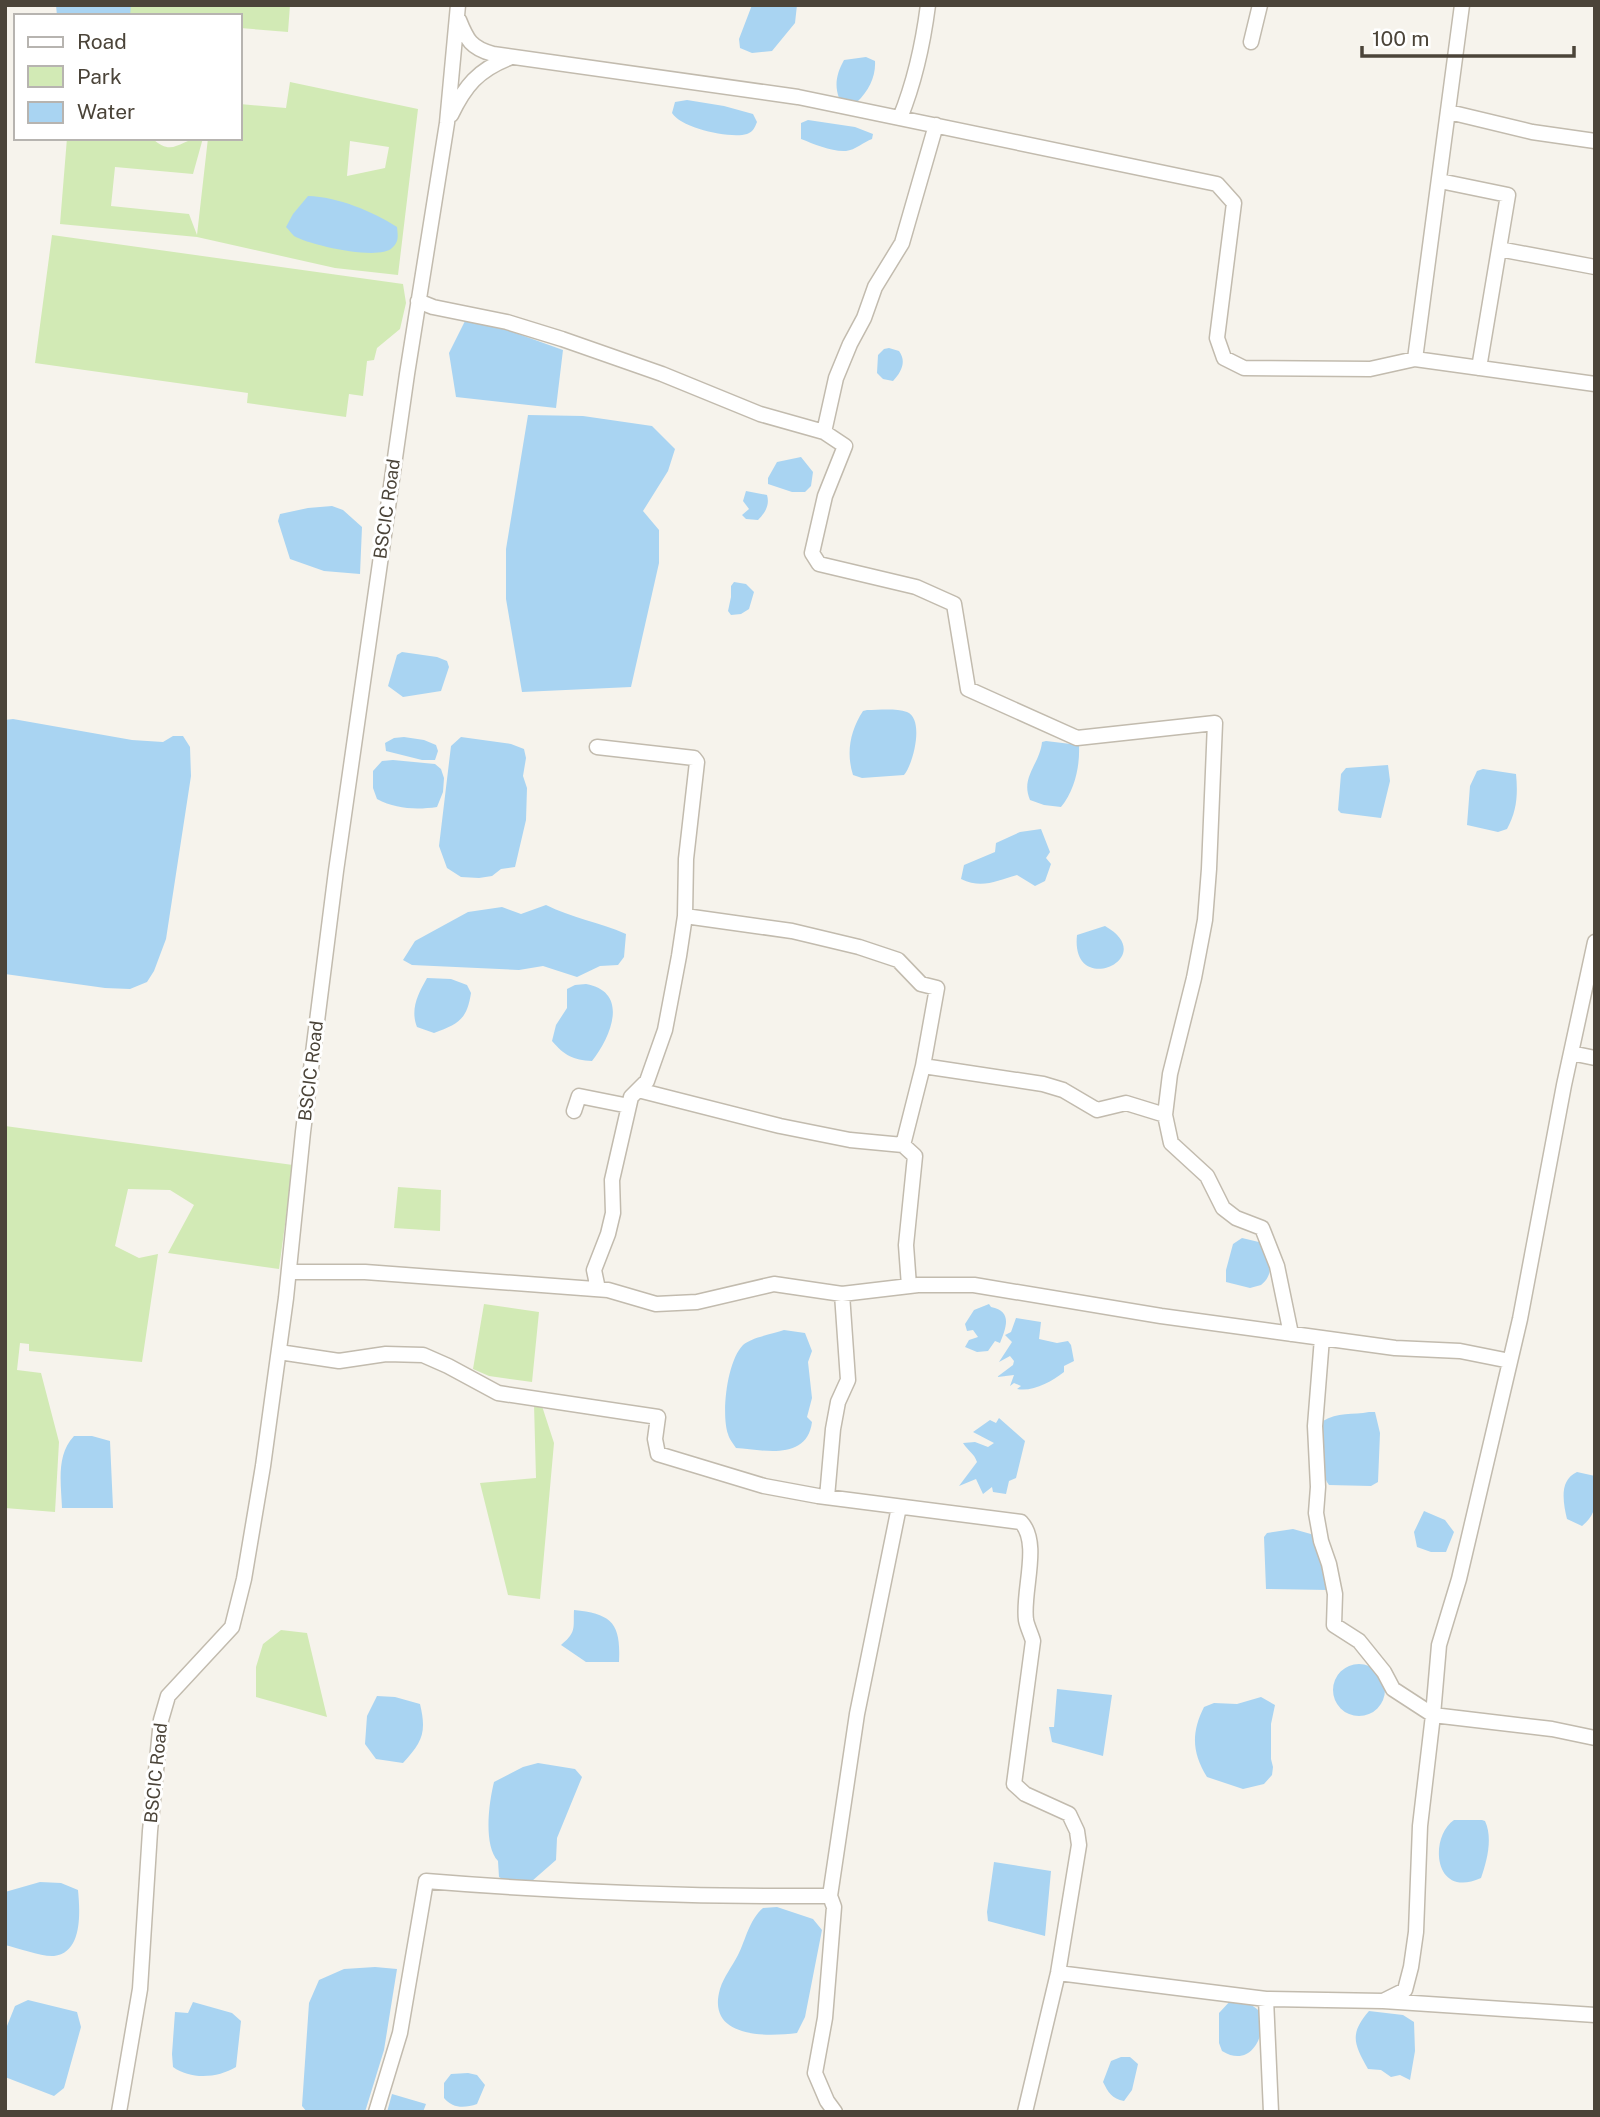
<svg xmlns="http://www.w3.org/2000/svg" width="1600" height="2117" font-family="'Public Sans',sans-serif">
	<style>
		.green { fill: #d2eab5; fill-rule: evenodd }
		.water { fill: #a9d4f2 }
		.lines { fill: none; stroke-linecap: round; stroke-linejoin: round }
		.minor-casing { stroke: #c2bbae; stroke-width: 17 }
		.minor { stroke: #fff; stroke-width: 14 }
		.labels { text-anchor: middle; stroke-width: 6; stroke-linejoin: round; paint-order: stroke }
		.street-label { font-size: 18px; fill: #4b4439; stroke: #fff }
	</style>
	<rect width="100%" height="100%" fill="#f6f3ec"/>
	<path class="green" d="M 83,5 L 290,5 L 288,32 L 240,28 L 240,16 L 82,16 Z
		M 290,82 L 418,109 L 398,275 L 335,268 L 197,237 L 60,224 L 67,138 L 152,138 C 174,159 179,138 203,138 L 193,174 L 115,167 L 111,206 L 189,214 L 197,235 L 208,138 L 240,138 L 240,104 L 286,108 ZM 350,141 L 389,147 L 385,168 L 347,176 Z
		M 52,235 L 403,284 L 406,303 L 400,329 L 377,348 L 374,360 L 367,361 L 363,396 L 349,394 L 346,417 L 247,403 L 248,393 L 35,363 Z
		M 5,1126 L 293,1165 L 279,1269 L 168,1253 L 194,1205 L 170,1190 L 128,1189 L 115,1246 L 139,1258 L 158,1254 L 142,1362 L 29,1351 L 29,1344 L 20,1343 L 17,1370 L 41,1373 L 59,1442 L 55,1512 L 5,1508 Z
		M 398,1187 L 441,1190 L 440,1231 L 394,1228 Z
		M 484,1304 L 539,1312 L 532,1382 L 489,1376 L 473,1369 Z
		M 534,1404 L 542,1406 L 554,1443 L 540,1599 L 508,1595 L 480,1483 L 536,1478 Z
		M 281,1630 L 307,1633 L 327,1717 L 256,1697 L 256,1667 L 263,1644 Z"/>
	<path class="water" d="M 56,5 L 131,5 L 130,16 L 57,16 Z
		M 752,5 L 797,5 L 795,23 L 772,51 L 752,53 L 740,48 L 739,39 Z
		M 866,57 L 875,61 C 876,76 869,91 857,102 L 843,101 L 839,98 C 834,84 837,73 844,60 Z
		M 687,100 L 724,106 L 753,114 L 757,122 C 755,127 753,132 747,134 C 730,139 681,128 672,113 L 675,102 Z
		M 808,120 L 855,127 L 873,134 L 872,139 C 864,142 855,150 846,151 C 832,152 814,144 801,139 L 801,123 Z
		M 308,196 C 338,197 372,211 397,227 C 398,236 399,242 392,248 C 379,261 309,245 294,236 C 291,233 289,230 286,227 L 293,214 Z
		M 465,321 L 507,330 L 563,350 L 556,408 L 456,397 L 449,353 Z
		M 889,348 L 899,351 C 907,362 901,372 893,381 L 883,379 L 877,373 L 878,355 L 884,349 Z
		M 528,415 L 583,416 L 652,426 L 675,449 L 668,471 L 643,511 L 659,530 L 659,563 L 631,687 L 522,692 L 506,599 L 506,549 Z
		M 801,457 L 813,472 L 811,486 L 805,492 L 792,492 L 768,484 L 768,478 L 777,462 Z
		M 746,491 L 767,495 C 770,505 765,513 758,520 L 746,519 L 742,515 L 749,509 L 743,501 Z
		M 332,506 L 343,510 L 362,527 L 360,574 L 324,571 L 290,559 L 278,521 L 280,514 L 308,508 Z
		M 734,582 L 746,584 L 754,592 L 749,609 L 741,614 L 731,615 L 728,611 L 731,597 L 731,586 Z
		M 402,652 L 437,657 L 447,661 L 449,667 L 441,691 L 403,697 L 388,686 L 397,655 Z
		M 867,710 C 879,710 896,708 907,712 C 925,719 913,765 904,775 L 862,778 L 853,775 C 846,753 850,731 863,711 Z
		M 13,719 L 132,740 L 163,742 L 173,736 L 183,736 L 190,747 L 191,776 L 166,939 L 154,971 L 147,982 L 130,989 L 105,988 L 5,974 L 5,720 Z
		M 404,737 L 424,740 L 436,745 L 438,751 L 435,760 L 422,760 L 386,751 L 385,743 L 394,738 Z
		M 461,737 L 511,744 L 524,749 L 526,758 L 523,776 L 527,788 L 526,820 L 515,867 L 501,869 L 492,876 L 479,878 L 461,877 L 447,868 L 439,846 L 451,746 Z
		M 1046,741 L 1079,745 C 1080,766 1075,790 1061,807 L 1044,805 L 1030,800 C 1020,777 1040,764 1042,742 Z
		M 393,760 L 435,764 L 441,769 L 444,778 L 443,792 L 437,807 C 416,810 396,809 377,799 L 373,788 L 373,771 L 382,761 Z
		M 1388,765 L 1390,781 L 1381,818 L 1341,813 L 1338,810 L 1341,774 L 1346,768 Z
		M 1483,769 L 1516,774 C 1518,794 1517,811 1507,829 L 1498,832 L 1467,825 L 1470,786 L 1477,771 Z
		M 1041,829 L 1050,852 L 1046,858 L 1051,864 L 1045,881 L 1035,886 L 1017,875 C 996,881 982,889 961,879 L 964,865 L 995,852 L 996,843 L 1020,832 Z
		M 546,905 C 572,918 599,922 626,934 L 624,957 L 618,965 L 600,966 L 577,977 L 543,966 L 519,970 L 412,965 L 403,960 L 415,941 L 468,912 L 502,907 L 521,914 Z
		M 1105,926 C 1162,958 1070,999 1077,935 Z
		M 427,978 L 451,979 L 467,985 L 471,993 C 467,1020 458,1024 434,1033 L 417,1027 C 410,1009 418,994 427,978 Z
		M 586,984 C 630,992 611,1037 592,1061 C 573,1060 564,1055 552,1041 L 556,1025 L 567,1008 L 567,989 L 575,985 Z
		M 1242,1238 L 1263,1243 C 1269,1258 1276,1273 1261,1285 L 1250,1288 L 1226,1282 L 1226,1270 L 1233,1244 Z
		M 989,1304 L 991,1307 C 1013,1311 1006,1328 1000,1343 L 995,1341 L 988,1351 L 977,1352 L 965,1347 L 969,1340 L 978,1337 L 973,1330 L 967,1331 L 965,1324 L 974,1310 Z
		M 1016,1318 L 1041,1322 L 1039,1339 L 1057,1343 L 1068,1341 L 1071,1345 L 1074,1361 L 1064,1366 L 1064,1372 C 1051,1382 1033,1392 1017,1389 L 1021,1386 L 1014,1383 L 1010,1386 L 1014,1375 L 997,1377 L 1013,1365 L 1014,1361 L 1010,1356 L 999,1362 L 1012,1342 L 1005,1335 L 1011,1332 Z
		M 784,1330 L 805,1333 L 812,1351 L 808,1362 L 812,1398 L 807,1417 L 812,1422 C 807,1461 764,1450 736,1448 C 733,1443 729,1439 728,1434 C 721,1414 727,1361 743,1345 C 752,1337 773,1334 784,1330 Z
		M 1369,1412 L 1375,1412 L 1380,1433 L 1378,1482 L 1371,1486 L 1329,1485 C 1318,1470 1321,1439 1323,1421 C 1337,1412 1353,1415 1369,1412 Z
		M 999,1418 L 1025,1441 L 1016,1478 L 1009,1481 L 1006,1494 L 993,1492 L 992,1487 L 983,1494 L 976,1479 L 959,1486 L 977,1462 C 974,1453 968,1451 963,1443 L 975,1442 L 988,1447 L 994,1443 L 973,1432 L 990,1420 L 996,1423 Z
		M 74,1436 L 92,1436 L 110,1441 L 113,1508 L 62,1508 C 61,1483 56,1455 74,1436 Z
		M 1577,1472 L 1595,1476 C 1595,1496 1600,1512 1582,1526 L 1567,1519 C 1563,1502 1559,1480 1577,1472 Z
		M 1424,1511 L 1445,1520 L 1454,1532 L 1446,1552 L 1431,1552 L 1417,1547 L 1414,1532 Z
		M 1293,1529 L 1318,1536 L 1329,1590 L 1266,1589 L 1264,1537 L 1267,1533 Z
		M 574,1610 C 612,1614 621,1623 619,1662 L 586,1662 L 561,1645 C 577,1632 573,1628 574,1610 Z
		M1333 1690a26 26 0 1 1 52 0a26 26 0 1 1-52 0Z
		M 1057,1689 L 1112,1695 L 1103,1756 L 1052,1742 L 1049,1727 L 1054,1727 Z
		M 377,1696 L 395,1697 L 420,1704 C 427,1733 422,1742 403,1763 L 376,1759 L 365,1744 L 367,1716 Z
		M 1261,1697 L 1275,1705 L 1271,1724 L 1271,1759 L 1273,1767 L 1272,1775 L 1264,1784 L 1243,1789 L 1207,1777 C 1192,1753 1191,1733 1204,1707 L 1214,1703 L 1237,1704 Z
		M 538,1763 L 575,1769 L 582,1777 L 557,1838 L 556,1860 L 532,1881 L 506,1881 L 499,1877 L 498,1861 C 483,1845 489,1802 494,1782 L 523,1767 Z
		M 1454,1820 L 1482,1820 L 1485,1821 C 1493,1838 1487,1861 1481,1878 C 1433,1900 1429,1837 1454,1820 Z
		M 994,1862 L 1051,1871 L 1045,1936 L 988,1921 L 987,1912 Z
		M 40,1882 L 61,1883 L 78,1890 C 80,1911 83,1953 54,1956 C 42,1957 18,1948 5,1945 L 5,1892 Z
		M 777,1907 L 813,1919 L 822,1930 L 805,2017 L 797,2033 C 765,2037 706,2038 720,1989 C 724,1976 732,1967 738,1955 C 746,1939 749,1920 763,1908 Z
		M 375,1967 L 397,1969 L 384,2050 L 365,2112 L 307,2112 L 302,2106 L 309,2003 L 319,1980 L 344,1969 Z
		M 1232,1999 C 1241,2000 1250,2003 1257,2009 C 1270,2022 1256,2072 1222,2051 L 1219,2043 L 1219,2013 Z
		M 28,2000 L 77,2012 L 81,2027 L 64,2088 L 54,2096 L 5,2077 L 5,2031 L 15,2006 Z
		M 193,2002 L 232,2013 L 241,2021 L 236,2067 C 218,2078 191,2080 173,2067 L 172,2054 L 175,2012 L 188,2013 Z
		M 1369,2011 L 1403,2015 L 1414,2022 L 1415,2051 L 1410,2080 L 1400,2075 L 1391,2077 L 1381,2070 L 1368,2069 C 1354,2044 1349,2034 1369,2011 Z
		M 1121,2057 L 1130,2057 L 1138,2064 L 1132,2090 L 1124,2101 C 1112,2099 1108,2092 1103,2082 L 1111,2061 Z
		M 468,2073 L 477,2075 L 485,2085 L 477,2104 C 465,2108 453,2109 444,2098 L 444,2083 L 451,2074 Z
		M 392,2094 L 426,2104 L 423,2112 L 387,2112 Z"/>
	<g class="lines">
		<defs>
			<path id="minor" d="M 459,20 C 467,40 471,48 493,54 L 798,97 L 1217,184 L 1234,203 L 1217,338 L 1224,358 L 1244,368 L 1370,369 L 1415,359 L 1595,384
				M 1251,42 L 1260,5
				M 1449,112 L 1532,132 L 1595,141
				M 451,115 C 465,86 478,70 509,58
				M 900,118 C 915,81 923,44 928,5
				M 1440,181 L 1508,195 L 1479,368
				M 1499,249 L 1595,267
				M 418,301 L 433,307 L 507,322 L 562,339 L 662,374 L 760,414 L 824,432 L 845,446 L 825,496 L 812,553 L 819,564 L 916,587 L 954,604 L 968,689 L 1077,738 L 1215,723 L 1209,869 L 1205,920 L 1194,978 L 1170,1074 L 1165,1115 L 1171,1143 L 1207,1176 L 1223,1208 L 1236,1218 L 1262,1228 L 1277,1266 L 1291,1334
				M 1415,359 L 1462,5
				M 824,432 L 836,378 L 850,344 L 864,318 L 875,287 L 902,243 L 936,125
				M 597,747 L 694,758 L 697,762 L 686,859 L 685,916 L 679,956 L 665,1030 L 647,1081 L 631,1097 L 612,1180 L 613,1213 L 608,1234 L 594,1270 L 598,1289
				M 685,916 L 792,931 L 859,947 L 898,960 L 921,984 L 937,988 L 923,1066
				M 1595,942 L 1564,1085 L 1520,1319 L 1459,1579 L 1439,1645 L 1433,1715 L 1552,1729 L 1595,1738
				M 1571,1053 L 1595,1058
				M 638,1090 L 780,1126 L 850,1140 L 903,1145 L 915,1156 L 906,1245 L 909,1286
				M 574,1111 L 579,1096 L 629,1106
				M 903,1145 L 923,1066 L 1043,1084 L 1063,1090 L 1097,1110 L 1126,1103 L 1165,1115
				M 289,1272 L 365,1272 L 608,1290 L 656,1304 L 697,1302 L 774,1284 L 842,1294 L 918,1285 L 974,1285 L 1161,1316 L 1395,1348 L 1460,1351 L 1510,1361
				M 1322,1338 L 1315,1426 L 1318,1487 L 1316,1513 L 1321,1541 L 1329,1564 L 1335,1594 L 1334,1625 L 1359,1641 L 1384,1672 L 1393,1689 L 1433,1715 L 1420,1826 L 1416,1932 L 1411,1967 L 1405,1990 L 1383,2001
				M 279,1352 L 339,1361 L 386,1354 L 423,1355 L 448,1366 L 498,1393 L 658,1417 L 655,1439 L 658,1454 L 764,1486 L 818,1496 L 1021,1522 C 1041,1543 1022,1592 1026,1620 C 1027,1626 1031,1634 1033,1641 L 1014,1784 L 1025,1794 L 1069,1814 L 1077,1831 L 1079,1845 L 1058,1973 L 1025,2112
				M 827,1497 L 833,1429 L 838,1402 L 848,1380 L 842,1294
				M 830,1896 L 857,1714 L 899,1507
				M 1058,1973 L 1266,1999 L 1383,2001 L 1595,2015
				M 1266,1999 L 1271,2112
				M 119,2112 L 140,1989 L 150,1831 L 161,1720 L 168,1696 L 232,1627 L 244,1579 L 263,1466 L 286,1298 L 303,1132 L 336,871 L 407,374 L 447,123 L 458,5
				M 376,2112 L 400,2033 L 426,1881 C 561,1892 694,1897 830,1896 L 834,1907 L 825,2018 L 815,2073 L 827,2101 L 835,2112"/>
		</defs>
		<use href="#minor" class="minor-casing"/>
		<use href="#minor" class="minor"/>
	</g>
	<g class="labels">
		<g class="street-label">
			<text transform="translate(387 509) rotate(-82)" y="6">BSCIC Road</text>
			<text transform="translate(311 1071) rotate(-83)" y="6">BSCIC Road</text>
			<text transform="translate(156 1773) rotate(-84)" y="6">BSCIC Road</text>
		</g>
	</g>
	<rect width="1600" height="2117" fill="none" stroke="#4b4439" stroke-width="14"/>
	<rect x="14" y="14" width="228" height="126" fill="#ffffff" stroke="#b7b4b0" stroke-width="2"/>
	<rect x="28" y="37" width="35" height="10" fill="#ffffff" stroke="#b7b4b0" stroke-width="2"/>
	<text x="77" y="49" font-size="21" fill="#4b4439">Road</text>
	<rect x="28" y="66" width="35" height="21" fill="#d2eab5" stroke="#b7b4b0" stroke-width="2"/>
	<text x="77" y="84" font-size="21" fill="#4b4439">Park</text>
	<rect x="28" y="102" width="35" height="21" fill="#a9d4f2" stroke="#b7b4b0" stroke-width="2"/>
	<text x="77" y="119" font-size="21" fill="#4b4439">Water</text>
	<path d="M1362 46v10h212v-10" fill="none" stroke="#4b4439" stroke-width="3.5"/>
	<text x="1372" y="46" font-size="21" fill="#4b4439" stroke="#ffffff" stroke-width="5" paint-order="stroke">100 m</text>
</svg>
